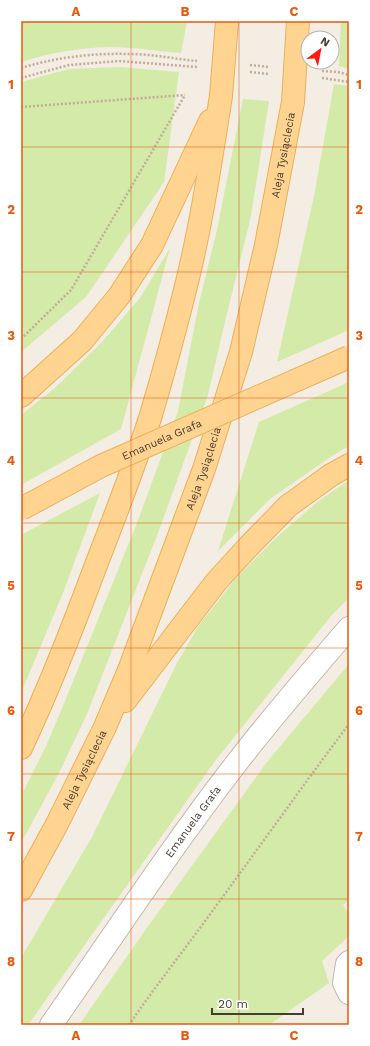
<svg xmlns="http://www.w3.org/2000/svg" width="370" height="1046" font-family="'Work Sans',sans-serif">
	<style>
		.green { fill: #d4eaa9 }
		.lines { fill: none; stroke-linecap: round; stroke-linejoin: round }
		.minor-casing { stroke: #c2b6a9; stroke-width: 24 }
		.major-casing { stroke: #eaaf5a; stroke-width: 24 }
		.path { stroke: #c1ad96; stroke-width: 2.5; stroke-dasharray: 2 2; stroke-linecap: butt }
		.minor { stroke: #fff; stroke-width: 22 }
		.major { stroke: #ffd490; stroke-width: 22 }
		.major-bridge-casing { stroke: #eaaf5a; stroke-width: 24; stroke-linecap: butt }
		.major-bridge { stroke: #ffd490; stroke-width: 22 }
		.grid { fill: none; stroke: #e8590c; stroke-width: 1; stroke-opacity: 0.55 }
		.labels { text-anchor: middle; stroke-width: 3; stroke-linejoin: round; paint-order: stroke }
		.street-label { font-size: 11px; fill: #453c33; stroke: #fff }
		.neatline { fill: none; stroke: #e8590c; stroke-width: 1.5 }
		.grid-label { font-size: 13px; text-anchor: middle; font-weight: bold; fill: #e8590c }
	</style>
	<rect width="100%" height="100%" fill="#f3ede3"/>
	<path class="green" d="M 21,21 L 187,21 L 181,53 C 157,51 132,47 108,47 C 78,48 49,53 21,62 Z
		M 341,21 L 349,21 L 349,69 L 339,66 Z
		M 120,67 L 179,72 L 164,182 L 86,297 L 21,352 L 21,82 L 69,69 Z
		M 334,84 L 349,86 L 349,330 L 277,362 L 314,196 Z
		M 243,99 L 269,101 L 251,216 L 223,330 L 208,395 L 158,533 L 87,714 L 59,773 L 21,843 L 21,796 L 47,744 L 63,706 L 137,523 L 178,411 L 199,303 L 217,230 Z
		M 170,248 L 121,429 L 21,485 L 21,415 L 56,387 L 101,343 L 140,298 Z
		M 349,382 L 349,446 L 332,456 L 270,499 L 218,551 L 259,422 Z
		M 349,480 L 349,598 L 331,616 L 215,761 L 28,1025 L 21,1025 L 21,958 L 92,837 L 176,665 L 199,625 L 237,577 L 278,536 L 316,503 Z
		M 100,493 L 63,593 L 21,693 L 21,535 Z
		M 349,664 L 349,900 L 343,905 L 349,914 L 349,936 L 322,961 L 329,983 L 269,1025 L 79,1025 L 144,932 L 267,762 Z"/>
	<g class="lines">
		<defs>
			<g id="minor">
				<path d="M 349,962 L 347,964 L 344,983 L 349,993"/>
				<path id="s1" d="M 51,1025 C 112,938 170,849 235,765 C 271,718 310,673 349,628"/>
			</g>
			<g id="major">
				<path d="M 21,396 L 82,341 L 119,296 L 152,245 L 210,121"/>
				<path d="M 125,701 L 216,582 L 248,547 L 288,506 L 331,475 L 349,465"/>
				<path d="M 21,748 C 48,691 71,632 93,573 C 113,521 134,468 151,415 C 164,371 176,327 187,282 C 202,221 211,159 221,96"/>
				<path id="s2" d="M 21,890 L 57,824 L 105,727 L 129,670 L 204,469 L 241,352 L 266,245 L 293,102"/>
			</g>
		</defs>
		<use href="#minor" class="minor-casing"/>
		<use href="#major" class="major-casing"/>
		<path class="path" d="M 250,65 L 269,67
			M 21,68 C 57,57 93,53 130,54 C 152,54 175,59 197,61
			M 322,71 L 338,72 L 349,75
			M 250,72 L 269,74
			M 21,78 L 69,65 L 119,61 L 197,67
			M 322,78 L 349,82
			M 21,107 L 185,95
			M 21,339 L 71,290 L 185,95
			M 129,1025 C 154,988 182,953 208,917 C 255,853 301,788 349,724"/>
		<use href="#minor" class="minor"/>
		<use href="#major" class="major"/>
		<defs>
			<g id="major-bridge">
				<path d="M 221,96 L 227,21"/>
				<path d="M 293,102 L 298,21"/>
				<path id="s3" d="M 21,509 L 101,466 L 349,357"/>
			</g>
		</defs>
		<use href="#major-bridge" class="major-bridge-casing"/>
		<use href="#major-bridge" class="major-bridge"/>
	</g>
	<path class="grid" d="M 131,21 L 131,1025M 239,21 L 239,1025M 21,147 L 349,147M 21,272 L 349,272M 21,398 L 349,398M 21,523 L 349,523M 21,648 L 349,648M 21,774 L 349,774M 21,899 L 349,899"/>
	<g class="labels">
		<g class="street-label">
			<text dy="4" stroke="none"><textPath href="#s2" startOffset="784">Aleja Tysiąclecia</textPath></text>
			<text dy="4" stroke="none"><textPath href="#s3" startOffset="157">Emanuela Grafa</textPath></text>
			<text dy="4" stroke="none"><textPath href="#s2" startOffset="460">Aleja Tysiąclecia</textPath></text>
			<text dy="4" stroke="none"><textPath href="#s2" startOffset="136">Aleja Tysiąclecia</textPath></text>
			<text dy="4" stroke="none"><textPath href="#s1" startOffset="248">Emanuela Grafa</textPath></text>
		</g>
	</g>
	<rect width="370" height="1046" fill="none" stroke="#ffffff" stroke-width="44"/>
	<g transform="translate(320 50) rotate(32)"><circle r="19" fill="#ffffff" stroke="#b5b1ad"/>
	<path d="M0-3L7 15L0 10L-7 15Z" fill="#ff190e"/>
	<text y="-6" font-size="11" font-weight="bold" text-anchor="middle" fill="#453c33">N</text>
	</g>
	<path d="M212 1008v6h91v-6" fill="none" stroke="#453c33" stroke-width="2"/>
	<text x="218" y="1008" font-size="12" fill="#453c33" stroke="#ffffff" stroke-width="3" paint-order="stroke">20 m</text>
	<rect x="22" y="22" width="326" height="1002" class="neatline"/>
	<g class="grid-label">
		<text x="76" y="16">A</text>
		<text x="185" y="16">B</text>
		<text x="294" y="16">C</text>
		<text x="11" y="89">1</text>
		<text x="359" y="89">1</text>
		<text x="11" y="214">2</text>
		<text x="359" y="214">2</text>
		<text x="11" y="340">3</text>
		<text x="359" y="340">3</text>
		<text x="11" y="465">4</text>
		<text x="359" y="465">4</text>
		<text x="11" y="590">5</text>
		<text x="359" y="590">5</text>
		<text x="11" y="715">6</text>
		<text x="359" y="715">6</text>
		<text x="11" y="841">7</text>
		<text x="359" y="841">7</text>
		<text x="11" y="966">8</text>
		<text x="359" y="966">8</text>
		<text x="76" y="1040">A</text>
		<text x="185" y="1040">B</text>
		<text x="294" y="1040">C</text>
	</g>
</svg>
